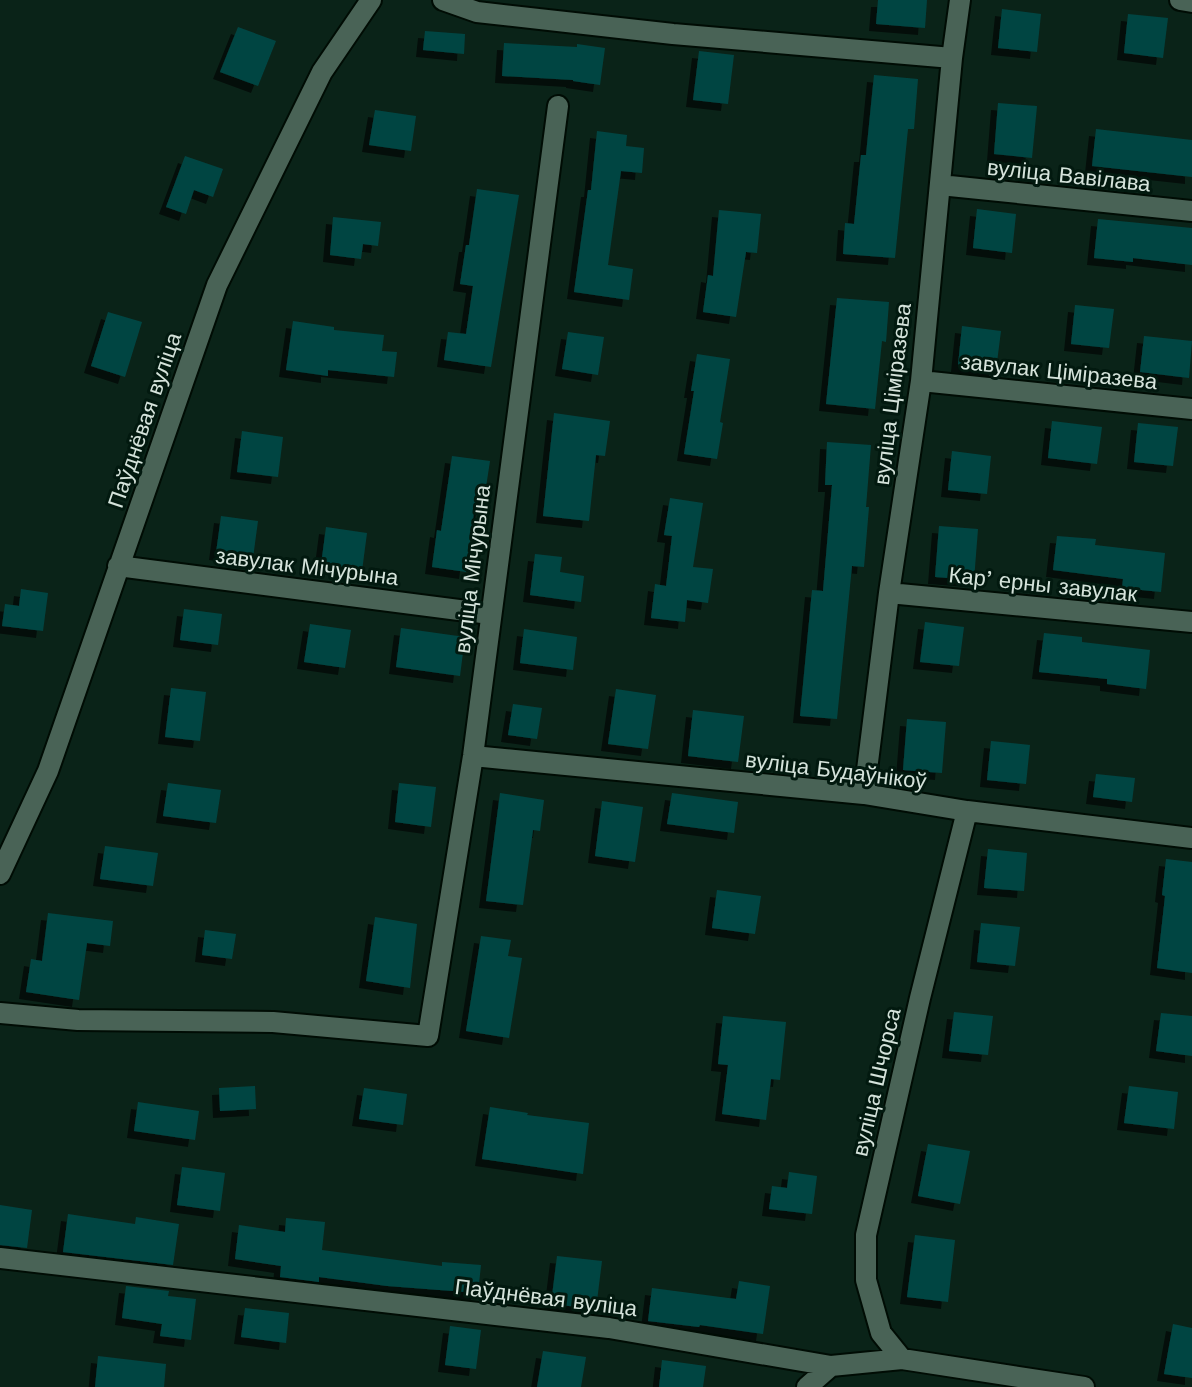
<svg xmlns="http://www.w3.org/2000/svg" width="1192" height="1387" font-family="'Work Sans',sans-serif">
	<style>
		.building { fill: #004543; filter: url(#shadow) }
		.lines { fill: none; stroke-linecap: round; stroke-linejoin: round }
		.street-casing { stroke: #000c04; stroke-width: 24 }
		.street { stroke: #496356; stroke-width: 20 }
		.labels { text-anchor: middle; stroke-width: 6; stroke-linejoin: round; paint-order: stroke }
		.street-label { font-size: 22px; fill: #d5e3db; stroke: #02190f }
	</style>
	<defs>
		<filter id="shadow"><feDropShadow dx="-7" dy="7" stdDeviation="0" flood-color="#0009"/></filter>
	</defs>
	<rect width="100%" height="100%" fill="#0a2318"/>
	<path class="building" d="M 878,0 L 927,0 L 925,28 L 876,24 Z
		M 1002,9 L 1041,14 L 1037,52 L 998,48 Z
		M 1128,14 L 1168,18 L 1163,58 L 1124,53 Z
		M 238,27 L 276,41 L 258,86 L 220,72 Z
		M 425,31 L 465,34 L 464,54 L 423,50 Z
		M 504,43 L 577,47 L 577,44 L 605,48 L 600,85 L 573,81 L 573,80 L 502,76 Z
		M 699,51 L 734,55 L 728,104 L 693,100 Z
		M 874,75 L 918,79 L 914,129 L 908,129 L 895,258 L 843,254 L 845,223 L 854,224 L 861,155 L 866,155 Z
		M 998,103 L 1037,106 L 1032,158 L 994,154 Z
		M 375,110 L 416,116 L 411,151 L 369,145 Z
		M 1096,129 L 1192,140 L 1192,177 L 1092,166 Z
		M 597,131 L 627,135 L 626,146 L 644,148 L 642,173 L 621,171 L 608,265 L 633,269 L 629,300 L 574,292 L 588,190 L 591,190 Z
		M 185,156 L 223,169 L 213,197 L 194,190 L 186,214 L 166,207 Z
		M 477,189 L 519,195 L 491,367 L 444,360 L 448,332 L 466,334 L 473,286 L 460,284 L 466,245 L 469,245 Z
		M 977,209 L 1016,214 L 1012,253 L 973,248 Z
		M 719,210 L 761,214 L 757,253 L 746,252 L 736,317 L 703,312 L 708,275 L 713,276 Z
		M 333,217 L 381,222 L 378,246 L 363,244 L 361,259 L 330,255 Z
		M 1098,219 L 1192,228 L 1192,265 L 1133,258 L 1133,262 L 1094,258 Z
		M 837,298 L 889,302 L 886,342 L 882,341 L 875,409 L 826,404 Z
		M 1075,305 L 1114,309 L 1109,348 L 1071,344 Z
		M 108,312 L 142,322 L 125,377 L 91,366 Z
		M 293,321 L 334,327 L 334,330 L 384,335 L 382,351 L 397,352 L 394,377 L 328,370 L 328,376 L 286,370 Z
		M 962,326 L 1001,331 L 996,370 L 958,365 Z
		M 568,332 L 604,337 L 598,375 L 562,369 Z
		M 1144,336 L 1192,341 L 1189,378 L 1140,372 Z
		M 697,354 L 730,359 L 720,422 L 723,423 L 717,459 L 684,454 L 694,391 L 691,391 Z
		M 554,413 L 610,421 L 605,456 L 596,455 L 589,521 L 543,516 Z
		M 1052,421 L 1102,427 L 1097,464 L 1048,458 Z
		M 1138,423 L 1178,427 L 1173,466 L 1134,462 Z
		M 242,431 L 283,437 L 278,477 L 237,472 Z
		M 827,442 L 871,445 L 866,507 L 869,507 L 864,567 L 852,566 L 837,719 L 800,716 L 812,590 L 823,591 L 832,485 L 825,485 Z
		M 952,451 L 991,456 L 987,494 L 948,490 Z
		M 452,456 L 490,461 L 482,513 L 474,512 L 466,572 L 432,567 L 437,530 L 441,531 Z
		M 670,498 L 703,503 L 693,567 L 713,569 L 708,603 L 687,600 L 685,622 L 651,618 L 655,584 L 666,586 L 672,536 L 664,535 Z
		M 221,516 L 258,521 L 253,558 L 216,553 Z
		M 939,526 L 978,529 L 974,580 L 935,577 Z
		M 326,527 L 367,533 L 362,571 L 321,565 Z
		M 1057,536 L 1096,539 L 1095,545 L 1165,553 L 1161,592 L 1122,588 L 1123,579 L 1053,570 Z
		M 535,554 L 562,557 L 560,572 L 584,576 L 581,602 L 530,595 Z
		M 21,589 L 48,593 L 43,631 L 2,626 L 5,604 L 19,606 Z
		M 184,609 L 222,614 L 218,645 L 180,640 Z
		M 925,622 L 964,627 L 959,666 L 920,662 Z
		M 310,624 L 351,630 L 345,668 L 304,662 Z
		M 401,628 L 465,637 L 460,676 L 396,667 Z
		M 524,629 L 577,637 L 573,670 L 520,663 Z
		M 1044,633 L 1082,637 L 1082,642 L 1150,650 L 1146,689 L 1107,684 L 1107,679 L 1039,672 Z
		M 171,688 L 206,692 L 200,741 L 165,737 Z
		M 616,689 L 656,695 L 648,749 L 608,744 Z
		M 513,704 L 542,708 L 537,739 L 508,735 Z
		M 693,710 L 744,716 L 738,762 L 688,756 Z
		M 907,719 L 946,722 L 942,773 L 903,770 Z
		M 991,741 L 1030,745 L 1026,784 L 987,780 Z
		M 1096,774 L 1135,778 L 1132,802 L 1093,797 Z
		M 168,783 L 221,790 L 216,823 L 163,816 Z
		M 399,783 L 436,787 L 431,827 L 395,822 Z
		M 500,793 L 544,800 L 540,831 L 533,830 L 523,905 L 486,901 Z
		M 672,793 L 738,802 L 734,833 L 667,824 Z
		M 602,801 L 643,807 L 635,862 L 595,856 Z
		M 105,846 L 158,853 L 153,886 L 100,879 Z
		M 988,849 L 1027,853 L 1024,891 L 984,888 Z
		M 1166,859 L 1192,862 L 1192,973 L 1157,968 L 1165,896 L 1162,895 Z
		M 717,890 L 761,896 L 755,934 L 712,928 Z
		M 48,913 L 113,921 L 110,946 L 87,943 L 79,1000 L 26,992 L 31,959 L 42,961 Z
		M 375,917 L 417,924 L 410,988 L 366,981 Z
		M 981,923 L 1020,927 L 1015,966 L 977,962 Z
		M 205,930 L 236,934 L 232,959 L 202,955 Z
		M 481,936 L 511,940 L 508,956 L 522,958 L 509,1038 L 466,1031 Z
		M 954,1012 L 993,1016 L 988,1055 L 949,1051 Z
		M 1161,1013 L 1192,1016 L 1192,1056 L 1156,1051 Z
		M 723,1016 L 786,1022 L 780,1080 L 771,1079 L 766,1120 L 722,1114 L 728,1065 L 718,1064 Z
		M 255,1086 L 256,1109 L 220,1111 L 219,1088 Z
		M 1129,1086 L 1178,1092 L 1174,1129 L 1124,1123 Z
		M 364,1088 L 407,1094 L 403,1125 L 359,1119 Z
		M 138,1102 L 199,1111 L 195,1140 L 134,1131 Z
		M 490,1107 L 528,1113 L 527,1115 L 589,1123 L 583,1174 L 482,1159 Z
		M 928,1144 L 970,1151 L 960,1204 L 918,1196 Z
		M 182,1167 L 225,1173 L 220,1211 L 177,1205 Z
		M 789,1172 L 817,1176 L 812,1214 L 769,1209 L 772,1186 L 787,1188 Z
		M 0,1205 L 32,1210 L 27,1248 L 0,1245 Z
		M 68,1214 L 135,1224 L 136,1217 L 179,1224 L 173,1265 L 63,1252 Z
		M 286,1218 L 325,1222 L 322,1250 L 442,1266 L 442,1262 L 481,1265 L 478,1293 L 387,1286 L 319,1277 L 319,1282 L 280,1277 L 281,1266 L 235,1259 L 239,1225 L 285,1232 Z
		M 915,1235 L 955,1240 L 948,1302 L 907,1297 Z
		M 557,1256 L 602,1261 L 596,1309 L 551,1304 Z
		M 739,1281 L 770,1286 L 763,1334 L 700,1325 L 699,1327 L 648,1321 L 652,1288 L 736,1299 Z
		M 126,1286 L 169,1291 L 168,1296 L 196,1299 L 191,1340 L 160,1336 L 162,1324 L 122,1318 Z
		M 245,1308 L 289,1313 L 286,1343 L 241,1337 Z
		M 1173,1324 L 1192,1328 L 1192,1378 L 1164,1374 Z
		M 450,1326 L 481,1330 L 476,1369 L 445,1365 Z
		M 543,1351 L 586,1357 L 581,1387 L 537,1387 Z
		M 98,1356 L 166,1364 L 164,1387 L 95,1387 Z
		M 662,1360 L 706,1366 L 703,1387 L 659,1387 Z"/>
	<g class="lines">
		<defs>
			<path id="street" d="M 443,0 L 477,12 L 673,34 L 952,58
				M 1180,0 L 1192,2
				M 940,185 L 1192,211
				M 921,381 L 1192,409
				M 118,566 L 490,614
				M 889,593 L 1192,622
				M 473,756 L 864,794 L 967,811 L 1192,838
				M 864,794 L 889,593 L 921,381 L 952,58 L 960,0
				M 0,874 L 48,771 L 217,285 L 322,72 L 371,0
				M 0,1013 L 78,1020 L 273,1022 L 428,1036 L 473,756 L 558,106
				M 0,1258 L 609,1328 L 831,1366 L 902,1359 L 1084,1387
				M 902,1359 L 881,1333 L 866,1280 L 866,1235 L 920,998 L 967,811
				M 807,1387 L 831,1366"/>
		</defs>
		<use href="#street" class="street-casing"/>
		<use href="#street" class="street"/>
	</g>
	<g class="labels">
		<g class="street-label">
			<text transform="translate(1069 175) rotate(6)" y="8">вуліца Вавілава</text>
			<text transform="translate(1059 371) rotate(6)" y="8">завулак Ціміразева</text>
			<text transform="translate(892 394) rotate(-83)" y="8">вуліца Ціміразева</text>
			<text transform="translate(144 420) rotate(-71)" y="8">Паўднёвая вуліца</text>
			<text transform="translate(307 566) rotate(7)" y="8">завулак Мічурына</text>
			<text transform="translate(472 569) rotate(-83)" y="8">вуліца Мічурына</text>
			<text transform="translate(1043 584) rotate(6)" y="8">Карʼерны завулак</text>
			<text transform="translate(836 770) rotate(7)" y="8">вуліца Будаўнікоў</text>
			<text transform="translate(876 1082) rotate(-77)" y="8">вуліца Шчорса</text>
			<text transform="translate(546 1297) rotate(7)" y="8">Паўднёвая вуліца</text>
		</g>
	</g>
</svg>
